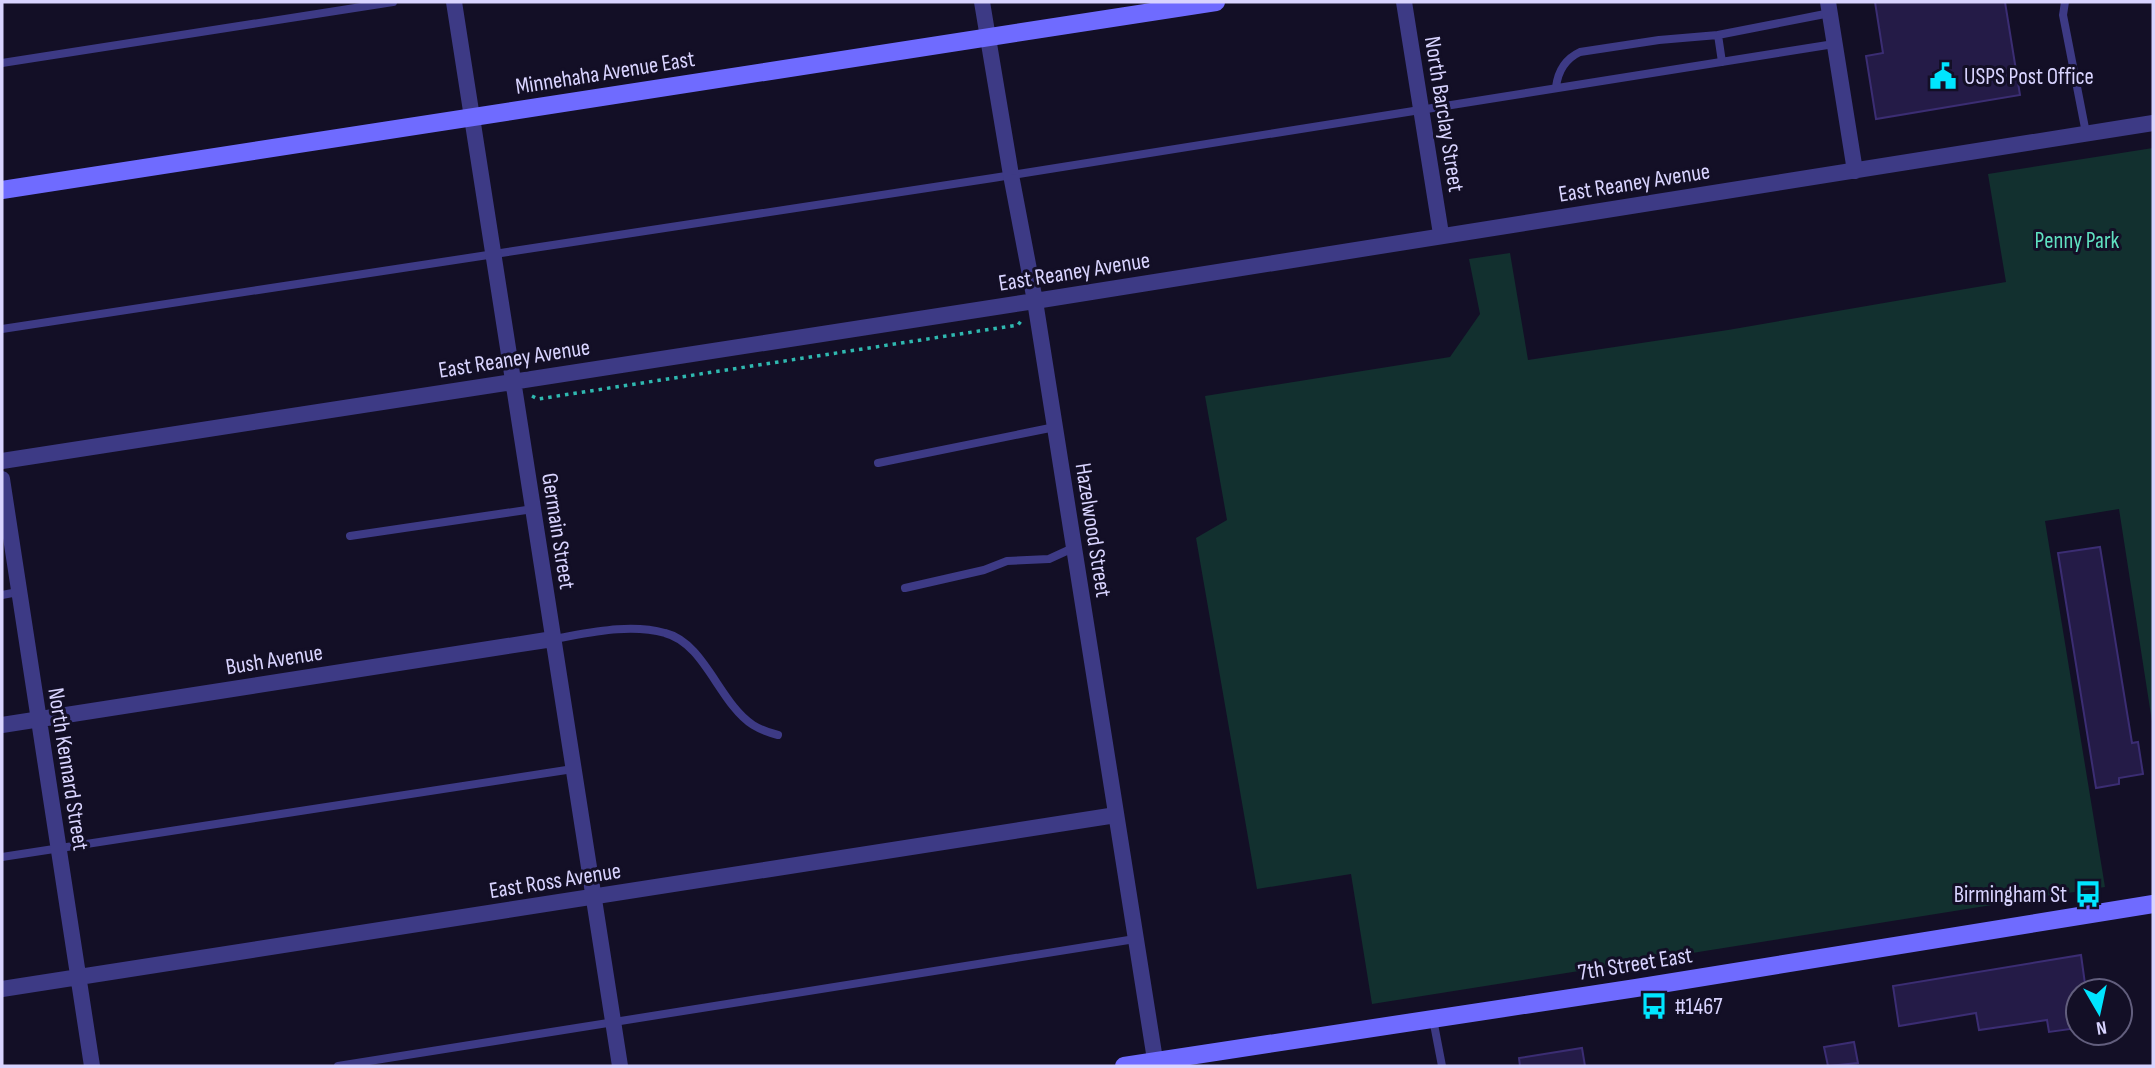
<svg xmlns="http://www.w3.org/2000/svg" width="2155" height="1068" font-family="'Sofia Sans Condensed',sans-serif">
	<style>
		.green { fill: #12302f }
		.building { fill: #241b47; stroke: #3b2d73; stroke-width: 2 }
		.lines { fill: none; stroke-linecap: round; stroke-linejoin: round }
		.path { stroke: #2fb8b0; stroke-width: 3.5; stroke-dasharray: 3.5 5; stroke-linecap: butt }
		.lane { stroke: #3d3a85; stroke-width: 8 }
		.street { stroke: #3d3a85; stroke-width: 16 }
		.secondary { stroke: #6f6bff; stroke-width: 18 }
		.labels { text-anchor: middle; stroke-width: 6; stroke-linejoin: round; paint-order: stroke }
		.street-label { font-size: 23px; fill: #d9d4ff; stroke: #130f26 }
		.poi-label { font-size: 23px; fill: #d9d4ff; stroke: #130f26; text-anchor: start }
		.park-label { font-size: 23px; fill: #5fe0c0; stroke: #130f26 }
	</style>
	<rect width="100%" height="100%" fill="#130f26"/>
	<path class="green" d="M 2153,148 L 2153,728 L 2119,509 L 2045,521 L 2105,887 L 1372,1004 L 1351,874 L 1257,889 L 1196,538 L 1227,520 L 1205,396 L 1450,357 L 1480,314 L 1469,259 L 1510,253 L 1528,360 L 1728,330 L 2006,282 L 1988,174 Z"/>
	<path class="building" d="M 1875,2 L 2005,2 L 2020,95 L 1876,119 L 1866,56 L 1883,53 Z
		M 2100,547 L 2132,743 L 2138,742 L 2143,774 L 2119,778 L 2119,784 L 2096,788 L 2058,553 Z
		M 2081,955 L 2086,991 L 2078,991 L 2078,1028 L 2049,1032 L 2047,1020 L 1979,1030 L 1976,1013 L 1899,1026 L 1893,986 Z
		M 1854,1042 L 1858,1063 L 1828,1066 L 1824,1047 Z
		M 1582,1048 L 1585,1066 L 1520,1066 L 1519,1058 Z"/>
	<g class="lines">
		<path class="path" d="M 532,396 L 538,399 L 1018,325 L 1021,321"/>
		<path class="lane" d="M 2065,2 L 2063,15 L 2086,133
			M 1722,62 L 1718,35 L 1830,13
			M 2,63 L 393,2
			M 1556,87 C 1558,71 1565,59 1580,52 L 1659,40 L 1718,35
			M 2,329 L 993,178 L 1834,44
			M 878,463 L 1055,427
			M 350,536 L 533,509
			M 905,588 L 984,570 L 1007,561 L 1049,559 L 1073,548
			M 2,595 L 18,592
			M 553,639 C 589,633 629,623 665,633 C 705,643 719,703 753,725 C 761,730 770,733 778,735
			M 2,857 L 573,769
			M 1433,1019 L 1442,1066
			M 338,1066 L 1135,939"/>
		<path class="street" d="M 454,2 L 620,1066
			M 982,2 L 1011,175 L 1035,301 L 1156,1066
			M 1404,2 L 1441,234
			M 1828,2 L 1855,171
			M 2,461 L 1035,301 L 2153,123
			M 2,479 L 92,1066
			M 2,725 L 553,639
			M 2,989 L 1116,815"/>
		<path class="secondary" d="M 2,190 L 1216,2
			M 1124,1066 L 1636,988 L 2153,904"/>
	</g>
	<defs>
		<symbol id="civic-bare" viewBox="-9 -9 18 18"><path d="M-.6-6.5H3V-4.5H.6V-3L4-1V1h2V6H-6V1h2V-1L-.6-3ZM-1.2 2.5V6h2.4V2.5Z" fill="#00e5ff" stroke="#130f26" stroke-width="2.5" paint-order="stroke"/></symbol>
		<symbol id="bus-bare" viewBox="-9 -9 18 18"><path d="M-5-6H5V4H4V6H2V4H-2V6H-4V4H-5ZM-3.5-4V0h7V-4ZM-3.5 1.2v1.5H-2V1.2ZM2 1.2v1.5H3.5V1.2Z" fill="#00e5ff" stroke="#130f26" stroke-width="2.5" paint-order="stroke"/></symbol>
	</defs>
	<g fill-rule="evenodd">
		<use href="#civic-bare" x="1924" y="57" width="38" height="38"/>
		<use href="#bus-bare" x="2069" y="875" width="38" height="38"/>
		<use href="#bus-bare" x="1635" y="987" width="38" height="38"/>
	</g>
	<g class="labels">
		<g class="street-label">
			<text transform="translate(605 72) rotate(-9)" y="8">Minnehaha Avenue East</text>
			<text transform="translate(1445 114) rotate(81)" y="8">North Barclay Street</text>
			<text transform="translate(1634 182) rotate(-9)" y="8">East Reaney Avenue</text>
			<text transform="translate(1074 271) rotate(-9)" y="8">East Reaney Avenue</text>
			<text transform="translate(514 358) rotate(-9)" y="8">East Reaney Avenue</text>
			<text transform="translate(1094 530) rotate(81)" y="8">Hazelwood Street</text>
			<text transform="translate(559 531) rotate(81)" y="8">Germain Street</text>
			<text transform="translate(274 659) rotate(-9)" y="8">Bush Avenue</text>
			<text transform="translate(69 769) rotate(81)" y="8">North Kennard Street</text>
			<text transform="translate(555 880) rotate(-9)" y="8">East Ross Avenue</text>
			<text transform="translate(1635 963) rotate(-9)" y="8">7th Street East</text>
		</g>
		<g class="poi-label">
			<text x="1964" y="84">USPS Post Office</text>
			<text x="2067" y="902" text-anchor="end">Birmingham St</text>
			<text x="1675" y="1014">#1467</text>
		</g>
		<g class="park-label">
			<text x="2077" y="248">Penny Park</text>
		</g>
	</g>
	<rect width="2155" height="1068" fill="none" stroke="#d9d4ff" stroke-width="7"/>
	<g transform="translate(2099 1012) rotate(171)"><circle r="33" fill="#130f26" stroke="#625e7d" stroke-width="2"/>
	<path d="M0-5L12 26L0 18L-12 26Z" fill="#00e5ff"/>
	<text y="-10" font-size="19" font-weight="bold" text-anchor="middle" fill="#d9d4ff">N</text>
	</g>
</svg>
